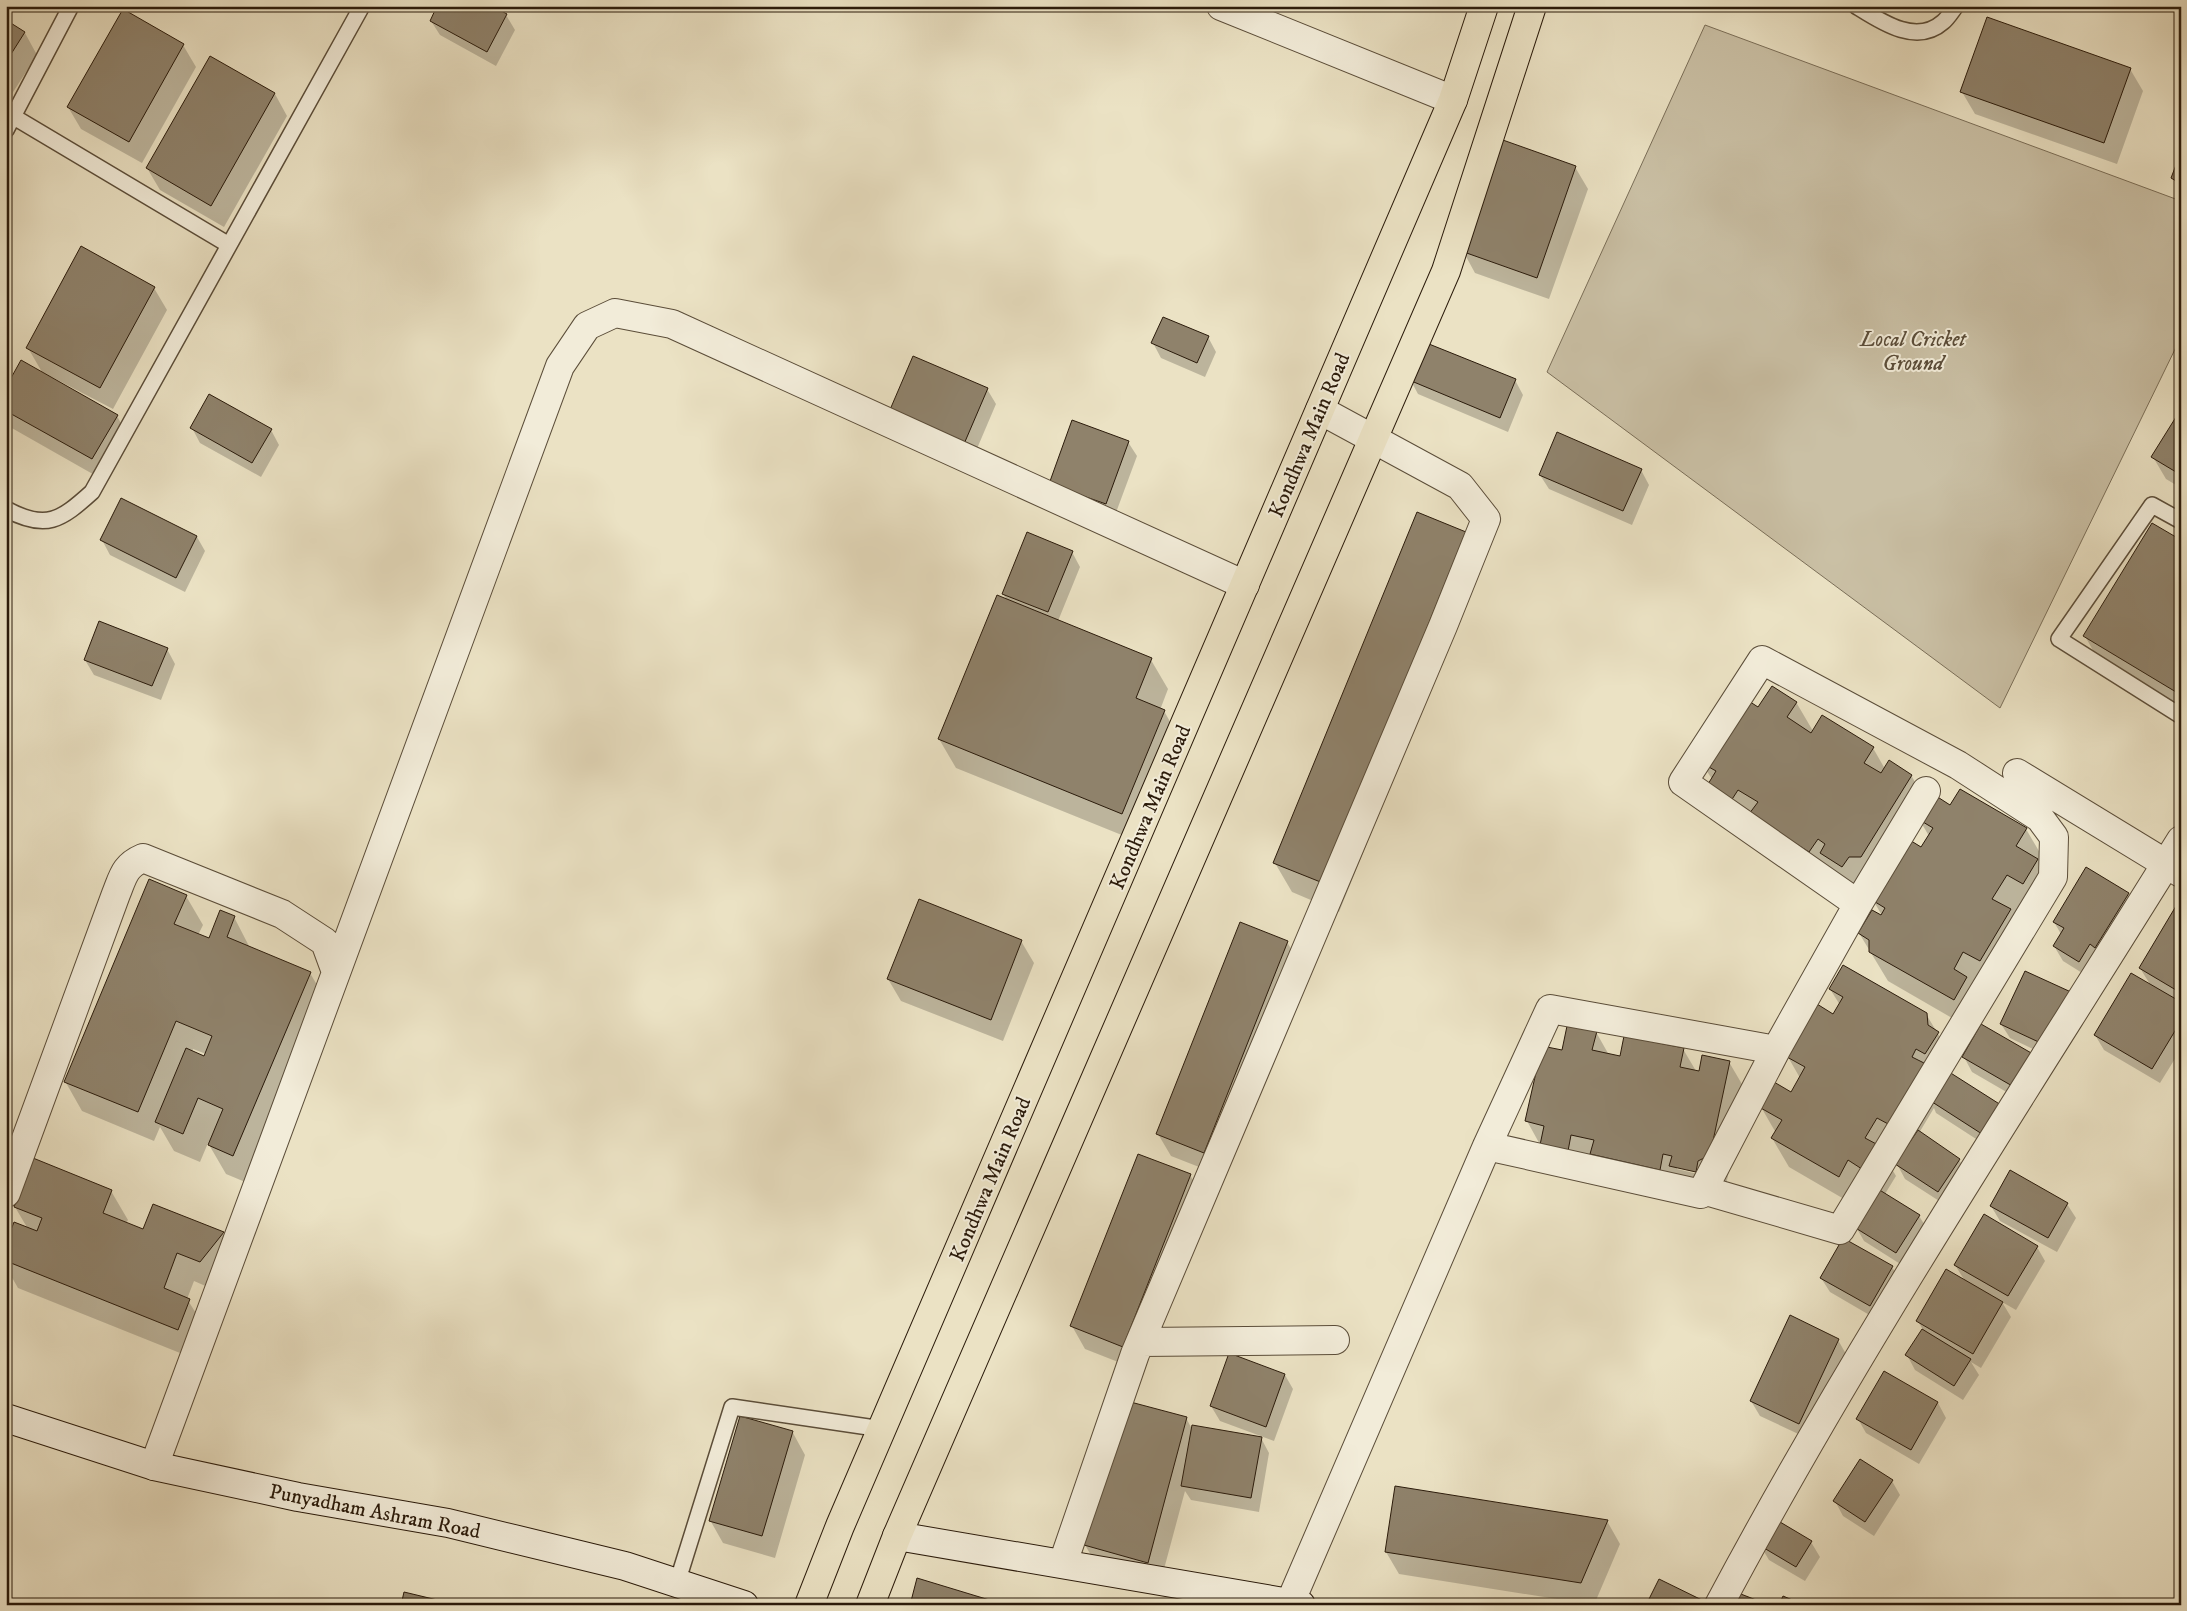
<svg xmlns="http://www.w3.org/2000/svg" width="2187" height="1611" font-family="'IM FELL DW Pica',serif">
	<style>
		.green { fill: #cac0a5; stroke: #7a6e58 }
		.shadow { fill: #0003; fill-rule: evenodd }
		.building { fill: #8f826b; stroke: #2b1b0b }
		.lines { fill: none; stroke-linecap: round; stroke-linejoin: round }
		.lane-casing { stroke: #5b4d39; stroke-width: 18 }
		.street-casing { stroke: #5b4d39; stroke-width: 30 }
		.secondary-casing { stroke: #2b1b0b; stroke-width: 30 }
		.primary-casing { stroke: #2b1b0b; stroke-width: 30 }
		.lane { stroke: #f2ecd9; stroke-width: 15 }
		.street { stroke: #f2ecd9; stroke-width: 28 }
		.secondary { stroke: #f2ecd9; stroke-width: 28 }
		.primary { stroke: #ebe2c4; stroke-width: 28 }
		.labels { text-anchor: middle; stroke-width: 4; stroke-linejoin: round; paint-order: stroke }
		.park-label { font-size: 21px; font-style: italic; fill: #5b4d39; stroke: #f2ecd9 }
		.street-label { font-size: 21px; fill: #2b1b0b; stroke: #f2ecd9 }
	</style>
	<rect width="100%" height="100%" fill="#ebe2c4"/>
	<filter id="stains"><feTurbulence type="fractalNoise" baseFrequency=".004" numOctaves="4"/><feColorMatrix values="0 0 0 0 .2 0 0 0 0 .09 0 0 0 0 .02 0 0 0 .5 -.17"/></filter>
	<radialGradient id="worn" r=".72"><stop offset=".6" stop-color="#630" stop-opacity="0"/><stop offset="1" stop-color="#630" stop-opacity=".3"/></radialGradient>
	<path class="green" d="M 1705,25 L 2181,201 L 2181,337 L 2000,708 L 1547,372 Z"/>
	<path class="shadow" d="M 490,6 L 506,15 L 515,30 L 496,66 L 440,35 L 431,21 Z
		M 6,21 L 25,33 L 37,55 L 6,103 Z
		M 183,45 L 196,67 L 142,163 L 81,129 L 68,107 Z
		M 211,57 L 275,94 L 287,116 L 224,227 L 160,190 L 147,168 Z
		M 2130,69 L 2143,91 L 2117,164 L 1975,114 L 1962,92 Z
		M 2181,155 L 2181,191 L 2173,177 Z
		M 1575,167 L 1588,189 L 1549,299 L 1475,273 L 1463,251 Z
		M 154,288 L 167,310 L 113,409 L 42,372 L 28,348 Z
		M 1208,337 L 1216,352 L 1205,377 L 1161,358 L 1153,343 Z
		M 914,358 L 987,389 L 996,404 L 973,458 Z
		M 1410,379 L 1515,380 L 1523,395 L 1508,432 L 1418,394 Z
		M 6,390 L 117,416 L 129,438 L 105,481 L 10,427 L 6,420 Z
		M 2181,421 L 2181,488 L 2166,479 L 2153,457 Z
		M 192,428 L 271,430 L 279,445 L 261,477 L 200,443 Z
		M 1128,442 L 1137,456 L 1114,518 L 1059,498 Z
		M 1641,470 L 1649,485 L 1632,525 L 1549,489 L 1540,475 Z
		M 1465,533 L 1482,562 L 1339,912 L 1292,892 L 1275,863 Z
		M 197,537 L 205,551 L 185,592 L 110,555 L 102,540 Z
		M 2181,542 L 2181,713 L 2101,665 L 2085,636 Z
		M 1072,552 L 1080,567 L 1058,621 L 1151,660 L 1168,689 L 1160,710 L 1164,711 L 1181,741 L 1139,842 L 956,768 L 939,739 L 1007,600 L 1003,594 Z
		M 167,649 L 175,664 L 161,700 L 94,675 L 85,660 Z
		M 1796,702 L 1813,731 L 1873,748 L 1885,769 L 1911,775 L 1928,805 L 1951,806 L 2026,829 L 2043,858 L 2039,864 L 2054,889 L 1971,1029 L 1888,981 L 1859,933 L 1884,919 L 1873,900 L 1921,849 L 1929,836 L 1919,819 L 1859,896 L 1746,832 L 1701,762 L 1759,709 Z
		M 2128,894 L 2136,909 L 2087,976 L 2063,961 L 2054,946 L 2061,934 L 2054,922 Z
		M 186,896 L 203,925 L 198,935 L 209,940 L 234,917 L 250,948 L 310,973 L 327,1002 L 250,1184 L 226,1174 L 208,1143 L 200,1162 L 174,1151 L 160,1127 L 154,1141 L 82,1111 L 65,1081 ZM 193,1049 L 206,1054 L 204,1057 L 192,1052 Z
		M 2181,910 L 2181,1049 L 2160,1083 L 2104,1050 L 2095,1035 L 2151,986 L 2140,968 Z
		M 1021,941 L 1034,963 L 1003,1041 L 901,1001 L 888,979 Z
		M 1287,942 L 1300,964 L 1217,1174 L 1171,1156 L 1158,1134 Z
		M 2026,972 L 2054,1059 L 2010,1038 L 2001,1024 Z
		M 1830,989 L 1926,1014 L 1955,1062 L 1948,1073 L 1990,1148 L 1936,1113 L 1934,1108 L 1919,1133 L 1959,1160 L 1968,1174 L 1947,1206 L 1905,1179 L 1897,1164 L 1905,1152 L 1894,1146 L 1886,1159 L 1896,1176 L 1885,1194 L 1919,1216 L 1928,1230 L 1905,1267 L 1864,1241 L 1856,1227 L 1856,1206 L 1789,1167 L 1772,1138 L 1776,1133 L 1761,1107 L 1792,1093 L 1800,1078 L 1788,1057 L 1834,1016 L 1840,1005 Z
		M 1982,1026 L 2022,1101 L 1972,1072 L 1964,1057 Z
		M 1596,1032 L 1609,1055 L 1621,1057 L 1683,1049 L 1696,1071 L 1700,1072 L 1729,1062 L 1746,1091 L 1726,1185 L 1543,1150 L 1527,1121 L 1563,1051 ZM 1677,1167 L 1702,1173 L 1702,1175 L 1677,1169 Z
		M 1190,1175 L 1203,1197 L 1136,1369 L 1085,1349 L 1072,1326 Z
		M 111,1191 L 128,1220 L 126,1223 L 144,1230 L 223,1233 L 240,1262 L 217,1291 L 194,1281 L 187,1299 L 206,1329 L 195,1359 L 18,1288 L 6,1267 L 6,1246 L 28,1229 L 15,1207 Z
		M 2067,1204 L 2076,1218 L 2057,1252 L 2000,1221 L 1991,1206 Z
		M 2037,1247 L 2045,1261 L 2016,1310 L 2002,1302 L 2011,1317 L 1981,1368 L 1971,1362 L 1979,1375 L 1963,1400 L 1915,1370 L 1907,1355 L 1923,1330 L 1918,1321 L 1965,1281 L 1955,1265 Z
		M 1892,1267 L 1901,1282 L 1878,1320 L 1830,1292 L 1821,1278 Z
		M 1838,1340 L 1846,1354 L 1807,1438 L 1760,1416 L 1751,1401 Z
		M 1884,1373 L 1938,1403 L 1946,1418 L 1919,1464 L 1866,1433 L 1858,1419 Z
		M 1285,1375 L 1293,1389 L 1274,1441 L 1220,1421 L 1211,1406 Z
		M 1186,1418 L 1192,1429 L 1261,1438 L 1269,1453 L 1259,1512 L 1191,1500 L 1185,1491 L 1160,1584 L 1098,1567 L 1085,1545 Z
		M 793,1433 L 805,1455 L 775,1558 L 723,1543 L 710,1520 Z
		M 1892,1481 L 1900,1495 L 1874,1536 L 1843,1516 L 1835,1501 Z
		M 1396,1488 L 1607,1521 L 1620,1544 L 1594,1605 L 1399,1574 L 1386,1552 Z
		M 1811,1542 L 1820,1557 L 1805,1581 L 1769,1560 L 1760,1545 Z"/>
	<path class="building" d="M 437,6 L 492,6 L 507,14 L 487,52 L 430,21 Z
		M 123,9 L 184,44 L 129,142 L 67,107 Z
		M 1987,17 L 2131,68 L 2104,143 L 1960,92 Z
		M 6,20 L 25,32 L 6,62 Z
		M 210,56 L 275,93 L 211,206 L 146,168 Z
		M 1500,139 L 1576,166 L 1537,278 L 1461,251 Z
		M 2181,152 L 2181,184 L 2171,178 Z
		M 81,246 L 155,287 L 100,388 L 26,348 Z
		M 1163,317 L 1209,336 L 1197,363 L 1151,343 Z
		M 1424,342 L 1516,379 L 1500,418 L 1409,380 Z
		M 913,356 L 988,388 L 964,444 L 889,412 Z
		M 21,360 L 118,415 L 92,459 L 6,411 L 6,387 Z
		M 209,394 L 272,429 L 252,463 L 190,428 Z
		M 2176,417 L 2181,419 L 2181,475 L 2151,457 Z
		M 1072,420 L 1129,441 L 1106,504 L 1049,484 Z
		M 1557,432 L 1642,469 L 1623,511 L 1539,475 Z
		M 121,498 L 197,536 L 176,578 L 100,540 Z
		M 1417,512 L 1466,532 L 1323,883 L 1273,863 Z
		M 2152,523 L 2181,540 L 2181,695 L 2083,636 Z
		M 1027,532 L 1073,551 L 1048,612 L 1002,594 Z
		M 997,595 L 1152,658 L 1136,698 L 1165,710 L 1122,814 L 938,739 Z
		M 99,621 L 168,648 L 152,686 L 84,660 Z
		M 1772,686 L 1797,702 L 1787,717 L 1811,733 L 1822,715 L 1874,747 L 1864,763 L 1881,773 L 1889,760 L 1912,775 L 1861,857 L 1849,857 L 1842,867 L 1820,853 L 1825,844 L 1818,839 L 1809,852 L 1749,814 L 1758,802 L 1738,790 L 1729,804 L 1705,789 L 1716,771 L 1700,762 L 1741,696 L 1758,707 Z
		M 1960,789 L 2027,828 L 2016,846 L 2038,859 L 2023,884 L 2007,875 L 1992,899 L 2011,909 L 1980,961 L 1963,952 L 1954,969 L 1967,977 L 1954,1000 L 1869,952 L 1869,940 L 1858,933 L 1872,910 L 1881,915 L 1885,908 L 1872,900 L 1908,839 L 1921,847 L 1933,828 L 1918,819 L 1933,794 L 1950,805 Z
		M 2086,867 L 2129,893 L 2095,948 L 2090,944 L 2079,962 L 2053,946 L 2064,928 L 2053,922 Z
		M 149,879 L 187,895 L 174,924 L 209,938 L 220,910 L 235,916 L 227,937 L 311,972 L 233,1156 L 208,1145 L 223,1109 L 198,1098 L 183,1134 L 155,1122 L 186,1048 L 204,1056 L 212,1036 L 176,1021 L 138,1112 L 64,1082 Z
		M 919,899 L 1022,940 L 991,1020 L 887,979 Z
		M 2176,906 L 2181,909 L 2181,993 L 2139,968 Z
		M 1240,922 L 1288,941 L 1204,1153 L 1156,1134 Z
		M 1843,965 L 1927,1013 L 1928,1025 L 1939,1032 L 1925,1054 L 1916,1049 L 1912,1057 L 1926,1064 L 1890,1125 L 1877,1118 L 1865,1138 L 1880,1146 L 1865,1171 L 1848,1160 L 1839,1177 L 1771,1138 L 1782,1120 L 1759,1107 L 1774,1082 L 1791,1092 L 1805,1067 L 1787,1057 L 1817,1004 L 1833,1014 L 1843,997 L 1829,989 Z
		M 2025,971 L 2071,992 L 2045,1045 L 2000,1024 Z
		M 2131,973 L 2181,1002 L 2181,1021 L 2152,1069 L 2094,1035 Z
		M 1981,1024 L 2033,1054 L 2014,1087 L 1962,1057 Z
		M 1567,1026 L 1597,1031 L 1592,1050 L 1620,1056 L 1624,1036 L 1684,1048 L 1680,1067 L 1699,1071 L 1702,1055 L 1730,1061 L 1710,1155 L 1698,1161 L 1696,1172 L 1669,1166 L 1672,1156 L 1663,1154 L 1660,1170 L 1590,1154 L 1594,1140 L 1571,1135 L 1568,1151 L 1540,1145 L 1544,1126 L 1525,1121 L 1542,1046 L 1562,1050 Z
		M 1946,1070 L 2001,1105 L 1982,1134 L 1926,1098 Z
		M 1918,1130 L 1960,1159 L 1938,1192 L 1895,1164 Z
		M 1138,1154 L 1191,1174 L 1123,1347 L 1070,1326 Z
		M 33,1158 L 112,1190 L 103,1213 L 143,1229 L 153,1204 L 224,1232 L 200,1262 L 177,1253 L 164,1288 L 190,1299 L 178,1330 L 6,1261 L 6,1243 L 14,1222 L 37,1231 L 42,1218 L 14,1207 Z
		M 2010,1170 L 2068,1203 L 2048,1238 L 1990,1206 Z
		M 1878,1189 L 1920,1215 L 1896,1253 L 1854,1227 Z
		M 1984,1214 L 2038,1246 L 2008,1296 L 1954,1265 Z
		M 1843,1238 L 1893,1266 L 1870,1306 L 1820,1278 Z
		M 1946,1269 L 2003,1302 L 1973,1354 L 1916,1321 Z
		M 1790,1315 L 1839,1339 L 1799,1424 L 1750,1401 Z
		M 1922,1329 L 1971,1359 L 1954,1386 L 1905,1355 Z
		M 1229,1353 L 1285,1374 L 1266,1427 L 1210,1406 Z
		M 1884,1371 L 1938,1402 L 1911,1450 L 1856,1419 Z
		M 1123,1400 L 1187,1417 L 1148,1563 L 1084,1545 Z
		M 740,1416 L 793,1431 L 762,1536 L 709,1521 Z
		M 1192,1425 L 1262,1437 L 1251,1498 L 1181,1486 Z
		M 1860,1459 L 1893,1480 L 1865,1522 L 1833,1501 Z
		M 1395,1486 L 1608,1520 L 1581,1583 L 1385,1552 Z
		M 1775,1519 L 1812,1541 L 1796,1567 L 1759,1545 Z
		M 917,1578 L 1006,1605 L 910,1605 Z
		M 1659,1579 L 1708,1603 L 1708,1605 L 1646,1605 Z
		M 1728,1589 L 1769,1605 L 1722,1605 Z
		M 404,1592 L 454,1604 L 454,1605 L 401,1605 Z
		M 1783,1596 L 1804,1605 L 1779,1605 Z"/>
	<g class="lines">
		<defs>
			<path id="lane" d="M 1856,6 C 1880,21 1916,46 1943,22 C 1948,18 1952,11 1956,6
				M 14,117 L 229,245
				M 6,130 L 71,6
				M 6,509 C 46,531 61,520 92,492 L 362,6
				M 2181,521 L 2152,505 L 2059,639 L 2181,716
				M 677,1583 L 732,1407 L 882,1429"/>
			<path id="street" d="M 1221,6 L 1453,100
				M 2017,773 L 2181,873
				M 1858,904 L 1926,791
				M 1487,1146 L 1701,1194 L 1776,1050
				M 6,1193 L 116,894 C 123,877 124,866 143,858 L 282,914 L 325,942 L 336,972
				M 1141,1342 L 1335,1340
				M 154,1466 L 560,366 L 587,326 L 615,313 L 672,324 L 1245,585
				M 1063,1563 L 1135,1354 L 1443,626 L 1486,519 L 1460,486 L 1320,410
				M 1290,1603 L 1487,1146 L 1550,1009 L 1776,1050 L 1858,904 L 1683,782 L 1762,660 L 1958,765 L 2040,818 L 2054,837 L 2053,877 L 1840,1230 L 1703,1190
				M 1719,1605 C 1859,1342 2024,1093 2181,840"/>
			<path id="secondary" d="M 6,1418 L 154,1466 L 298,1497 L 448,1523 L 625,1566 L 744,1605
				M 897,1536 L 1301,1605"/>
			<path id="primary" d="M 809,1605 L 840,1526 L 1453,100 L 1484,6
				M 870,1605 L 897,1536 L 1446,271 L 1532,6"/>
		</defs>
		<use href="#lane" class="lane-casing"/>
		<use href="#street" class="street-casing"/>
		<use href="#secondary" class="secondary-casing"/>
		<use href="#primary" class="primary-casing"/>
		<use href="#lane" class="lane"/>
		<use href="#street" class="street"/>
		<use href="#secondary" class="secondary"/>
		<use href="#primary" class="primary"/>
	</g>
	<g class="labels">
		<g class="park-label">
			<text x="1913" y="346">Local Cricket<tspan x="1913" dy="24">Ground</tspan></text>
		</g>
		<g class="street-label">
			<text transform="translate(1309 435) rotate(-67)" y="7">Kondhwa Main Road</text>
			<text transform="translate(1150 807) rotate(-67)" y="7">Kondhwa Main Road</text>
			<text transform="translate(990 1179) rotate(-67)" y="7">Kondhwa Main Road</text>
			<text transform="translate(375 1511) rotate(11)" y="7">Punyadham Ashram Road</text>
		</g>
	</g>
	<rect width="2187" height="1611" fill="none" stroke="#ebe2c4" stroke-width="25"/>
	<rect x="8" y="8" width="2172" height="1596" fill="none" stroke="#2b1b0b" stroke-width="2.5"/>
	<rect x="12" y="12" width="2162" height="1586" fill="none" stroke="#2b1b0b"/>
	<rect width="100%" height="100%" filter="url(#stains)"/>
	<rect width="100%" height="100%" fill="url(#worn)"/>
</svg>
